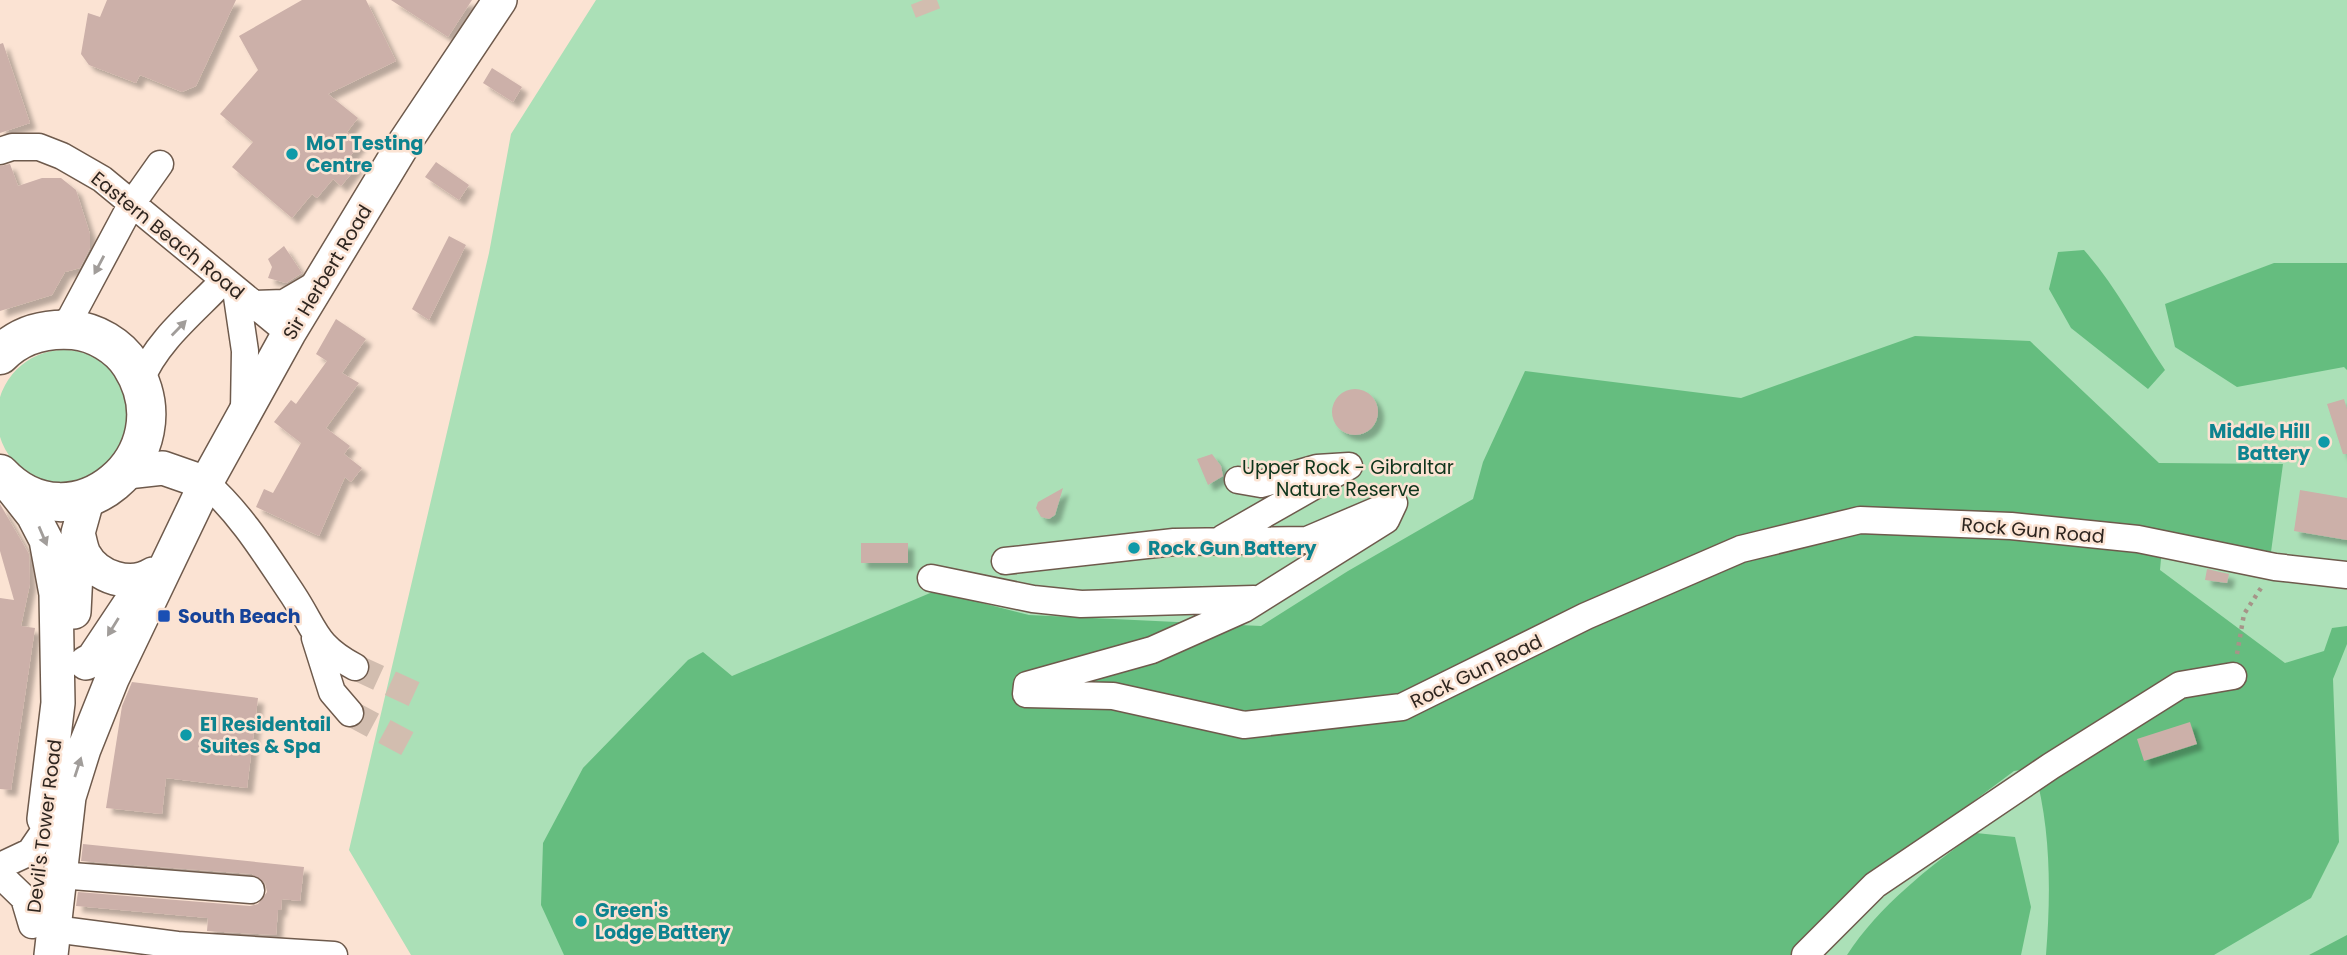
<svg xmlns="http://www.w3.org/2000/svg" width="2347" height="955" font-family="Poppins,sans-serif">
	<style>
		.green { fill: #abe0b7 }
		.forest { fill: #65bd7f }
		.building { fill: #ccb0a9; filter: url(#shadow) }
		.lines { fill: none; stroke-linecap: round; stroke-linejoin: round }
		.minor-tunnel { stroke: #d2bdaf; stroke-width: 26; stroke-dasharray: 26 13; stroke-linecap: butt }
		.minor-casing { stroke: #6e5a4c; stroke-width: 29 }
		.major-casing { stroke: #6e5a4c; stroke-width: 36 }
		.highway-casing { stroke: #6e5a4c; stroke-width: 41 }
		.path { stroke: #a69488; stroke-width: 4.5; stroke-dasharray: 3.5 5; stroke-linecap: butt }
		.minor { stroke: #fff; stroke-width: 26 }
		.major { stroke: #fff; stroke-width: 33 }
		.highway { stroke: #fff; stroke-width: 38 }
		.oneway { fill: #a19d9a }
		.culture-dot { fill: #0f9aa8; stroke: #fbe3d3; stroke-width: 2.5 }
		.transit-dot { fill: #1a4fb4; stroke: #fbe3d3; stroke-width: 2.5 }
		.labels { text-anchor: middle; stroke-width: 5; stroke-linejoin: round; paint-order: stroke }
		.culture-label { font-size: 19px; font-weight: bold; fill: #0d838f; stroke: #fbe3d3; text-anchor: start }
		.street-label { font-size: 19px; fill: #2e251f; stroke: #fbe3d3 }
		.park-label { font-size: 19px; fill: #0e341b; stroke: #fbe3d3 }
		.transit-label { font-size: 19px; font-weight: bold; fill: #164399; stroke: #fbe3d3; text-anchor: start }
	</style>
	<defs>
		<filter id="shadow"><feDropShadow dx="6" dy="6" stdDeviation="2" flood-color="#0004"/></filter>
	</defs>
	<rect width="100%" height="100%" fill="#fbe3d3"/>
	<path class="green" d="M 596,0 L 2347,0 L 2347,955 L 411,955 L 349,850 L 489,253 L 511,134 Z
		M-3 417a67 67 0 1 1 134 0a67 67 0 1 1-134 0Z"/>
	<path class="forest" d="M 2084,250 C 2116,286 2138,330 2165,370 L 2148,389 L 2071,328 L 2049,289 L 2058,252 Z
		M 2274,263 L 2347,263 L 2347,370 L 2344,367 L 2237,387 L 2175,347 L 2165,304 Z
		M 1915,336 L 2030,341 L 2159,463 L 2283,464 L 2271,552 L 2163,536 L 2160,570 L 2285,663 L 2324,651 L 2332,628 L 2347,626 L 2347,644 L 2333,679 L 2339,842 L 2311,898 L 2214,955 L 2046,955 C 2051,893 2051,829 2034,768 L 2014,771 L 1939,827 L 1817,955 L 564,955 L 541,905 L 543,843 L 583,768 L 688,660 L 703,652 L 732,676 L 935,591 L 1029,615 L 1261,626 L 1348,571 L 1473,499 L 1483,462 L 1525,371 L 1741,398 Z
		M 1976,833 L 2015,837 L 2031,907 L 2021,955 L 1847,955 C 1879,906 1929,867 1976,833 Z
		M 2347,935 L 2347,955 L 2309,955 Z"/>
	<path class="building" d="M 107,0 L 236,0 L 196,86 L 182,92 L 140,75 L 136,83 L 89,65 L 81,54 L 88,13 L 100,17 Z
		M 302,0 L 366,0 L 396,61 L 328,94 L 358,118 L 347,132 L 361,143 L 348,159 L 357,167 L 341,186 L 333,179 L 317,198 L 312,194 L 292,218 L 232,167 L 253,142 L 220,114 L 258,70 L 239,36 Z
		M 391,0 L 472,0 L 448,37 Z
		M 3,43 L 30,123 L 0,133 L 0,44 Z
		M 492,68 L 522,87 L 513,102 L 483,83 Z
		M 436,162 L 469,185 L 459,200 L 425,177 Z
		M 10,164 L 18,186 L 42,178 L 61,178 L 76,190 L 90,234 L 90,248 L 80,268 L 65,272 L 52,295 L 0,311 L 0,166 Z
		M 449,236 L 466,245 L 429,320 L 412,309 Z
		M 284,246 L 302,273 L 286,283 L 268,278 L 272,267 L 268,259 Z
		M 336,319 L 366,339 L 342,373 L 359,383 L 326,428 L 350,446 L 344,454 L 362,468 L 351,482 L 345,477 L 319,536 L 256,507 L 264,489 L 273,493 L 301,443 L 274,422 L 291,400 L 296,404 L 327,361 L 316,354 Z
		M1332 412a23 23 0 1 1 46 0a23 23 0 1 1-46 0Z
		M 2344,399 L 2347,409 L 2347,454 L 2343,454 L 2327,404 Z
		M 1212,454 L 1221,466 L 1223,476 L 1208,485 L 1197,459 Z
		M 1063,488 L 1055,515 L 1049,519 L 1041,517 L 1036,508 L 1038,502 Z
		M 2300,490 L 2347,498 L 2347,540 L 2294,531 Z
		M 0,504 L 29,554 L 30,584 L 21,626 L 35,628 L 11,790 L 0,789 L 0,598 L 14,600 L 0,551 Z
		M 861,543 L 908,543 L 908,563 L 861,563 Z
		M 2207,569 L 2229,574 L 2227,583 L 2205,580 Z
		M 132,682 L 258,698 L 247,788 L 166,778 L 162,814 L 106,808 L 122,706 Z
		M 2190,722 L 2197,744 L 2144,761 L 2137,739 Z
		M 83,844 L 304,867 L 300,901 L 282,899 L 281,910 L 278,910 L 276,935 L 207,931 L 208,918 L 76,906 L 78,892 L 250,906 L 258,904 L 267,892 L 265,883 L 252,874 L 81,861 Z"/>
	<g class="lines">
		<path class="minor-tunnel" d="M 923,0 L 928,13
			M 355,667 L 418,696
			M 350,713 L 408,744"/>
		<defs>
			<path id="minor" d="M 0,151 L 12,147 L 39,147 L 62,156 L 102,179 L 289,333
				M 236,290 L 245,351 L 244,410
				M 253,304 L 284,303 L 320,282
				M 55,329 L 70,319 L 131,205 L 160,164
				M 141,380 C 156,341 196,310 224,280
				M 206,483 C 242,515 266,555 293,595 C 316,630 314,645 355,667
				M 1223,538 L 1349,466 L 1317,468 L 1261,484 L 1238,480
				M 1005,561 L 1174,542 L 1307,540 L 1394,503 L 1386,520 L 1244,609 L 1152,650 L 1027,685 L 1026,694 L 1113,696 L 1244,725 L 1402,707 L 1586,616 L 1741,549 L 1860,520 L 2011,526 L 2138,539 L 2275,567 L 2347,575
				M 931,578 L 1033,599 L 1081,604 L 1254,599
				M 315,638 L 332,692 L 350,713
				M 0,866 L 30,852 L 43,833
				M 0,875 L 24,898 L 32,925
				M 59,875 L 251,890
				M 54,929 L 177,945 L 191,955
				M 177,945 L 334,955
				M 1805,955 L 1875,885 L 2051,766 L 2180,685 L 2233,676"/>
			<path id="major" d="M 127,472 L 163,468 L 206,483
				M 7,482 L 33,515 L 46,540 L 56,594 L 58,703 L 44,819
				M 78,533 C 80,540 81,548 84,554 C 97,578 131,588 153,574
				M 74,612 L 78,533 L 88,497
				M 86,663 L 93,659 L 141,587
				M 51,955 L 69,797 L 84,749 L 112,679 L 206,483 L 289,333 L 401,148 L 500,0"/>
			<path id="highway" d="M 0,355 C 20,334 45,328 73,330 C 95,332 119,346 131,365 C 188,455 72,551 0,474"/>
		</defs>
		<use href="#minor" class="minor-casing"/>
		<use href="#major" class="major-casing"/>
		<use href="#highway" class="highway-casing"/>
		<path class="path" d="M 2237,654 L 2244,614 L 2261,588"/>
		<use href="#minor" class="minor"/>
		<use href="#major" class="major"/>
		<use href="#highway" class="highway"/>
	</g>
	<defs><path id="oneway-solid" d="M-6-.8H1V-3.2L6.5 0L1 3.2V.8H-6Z" transform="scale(1.75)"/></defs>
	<g class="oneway">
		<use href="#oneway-solid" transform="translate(99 265) rotate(118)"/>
		<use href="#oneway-solid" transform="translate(179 328) rotate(-46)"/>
		<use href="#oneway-solid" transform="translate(43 536) rotate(67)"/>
		<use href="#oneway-solid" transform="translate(113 627) rotate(122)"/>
		<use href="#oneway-solid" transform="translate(78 767) rotate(-72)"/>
	</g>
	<g class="culture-dot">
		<circle cx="292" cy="154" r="7"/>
		<circle cx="2324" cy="442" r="7"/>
		<circle cx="1134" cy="548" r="7"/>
		<circle cx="186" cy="735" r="7"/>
		<circle cx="581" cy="921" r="7"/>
	</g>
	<rect class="transit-dot" x="157" y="609" width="14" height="14" rx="3.5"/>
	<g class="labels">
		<g class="culture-label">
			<text x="306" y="150">MoT Testing<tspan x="306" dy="22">Centre</tspan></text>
			<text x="2310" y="438" text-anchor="end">Middle Hill<tspan x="2310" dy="22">Battery</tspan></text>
			<text x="1148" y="555">Rock Gun Battery</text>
			<text x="200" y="731">E1 Residentail<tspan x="200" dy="22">Suites &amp; Spa</tspan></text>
			<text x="595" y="917">Green's<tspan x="595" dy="22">Lodge Battery</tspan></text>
		</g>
		<g class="street-label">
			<text transform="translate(168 235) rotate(39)" y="7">Eastern Beach Road</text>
			<text transform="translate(327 272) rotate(-59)" y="7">Sir Herbert Road</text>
			<text transform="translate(2033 530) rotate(5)" y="7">Rock Gun Road</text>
			<text transform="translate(1476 671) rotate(-26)" y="7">Rock Gun Road</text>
			<text transform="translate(44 826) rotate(-83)" y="7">Devil's Tower Road</text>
		</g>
		<g class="park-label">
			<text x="1348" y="474">Upper Rock - Gibraltar<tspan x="1348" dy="22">Nature Reserve</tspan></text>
		</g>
		<g class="transit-label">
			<text x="178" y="623">South Beach</text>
		</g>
	</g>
</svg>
